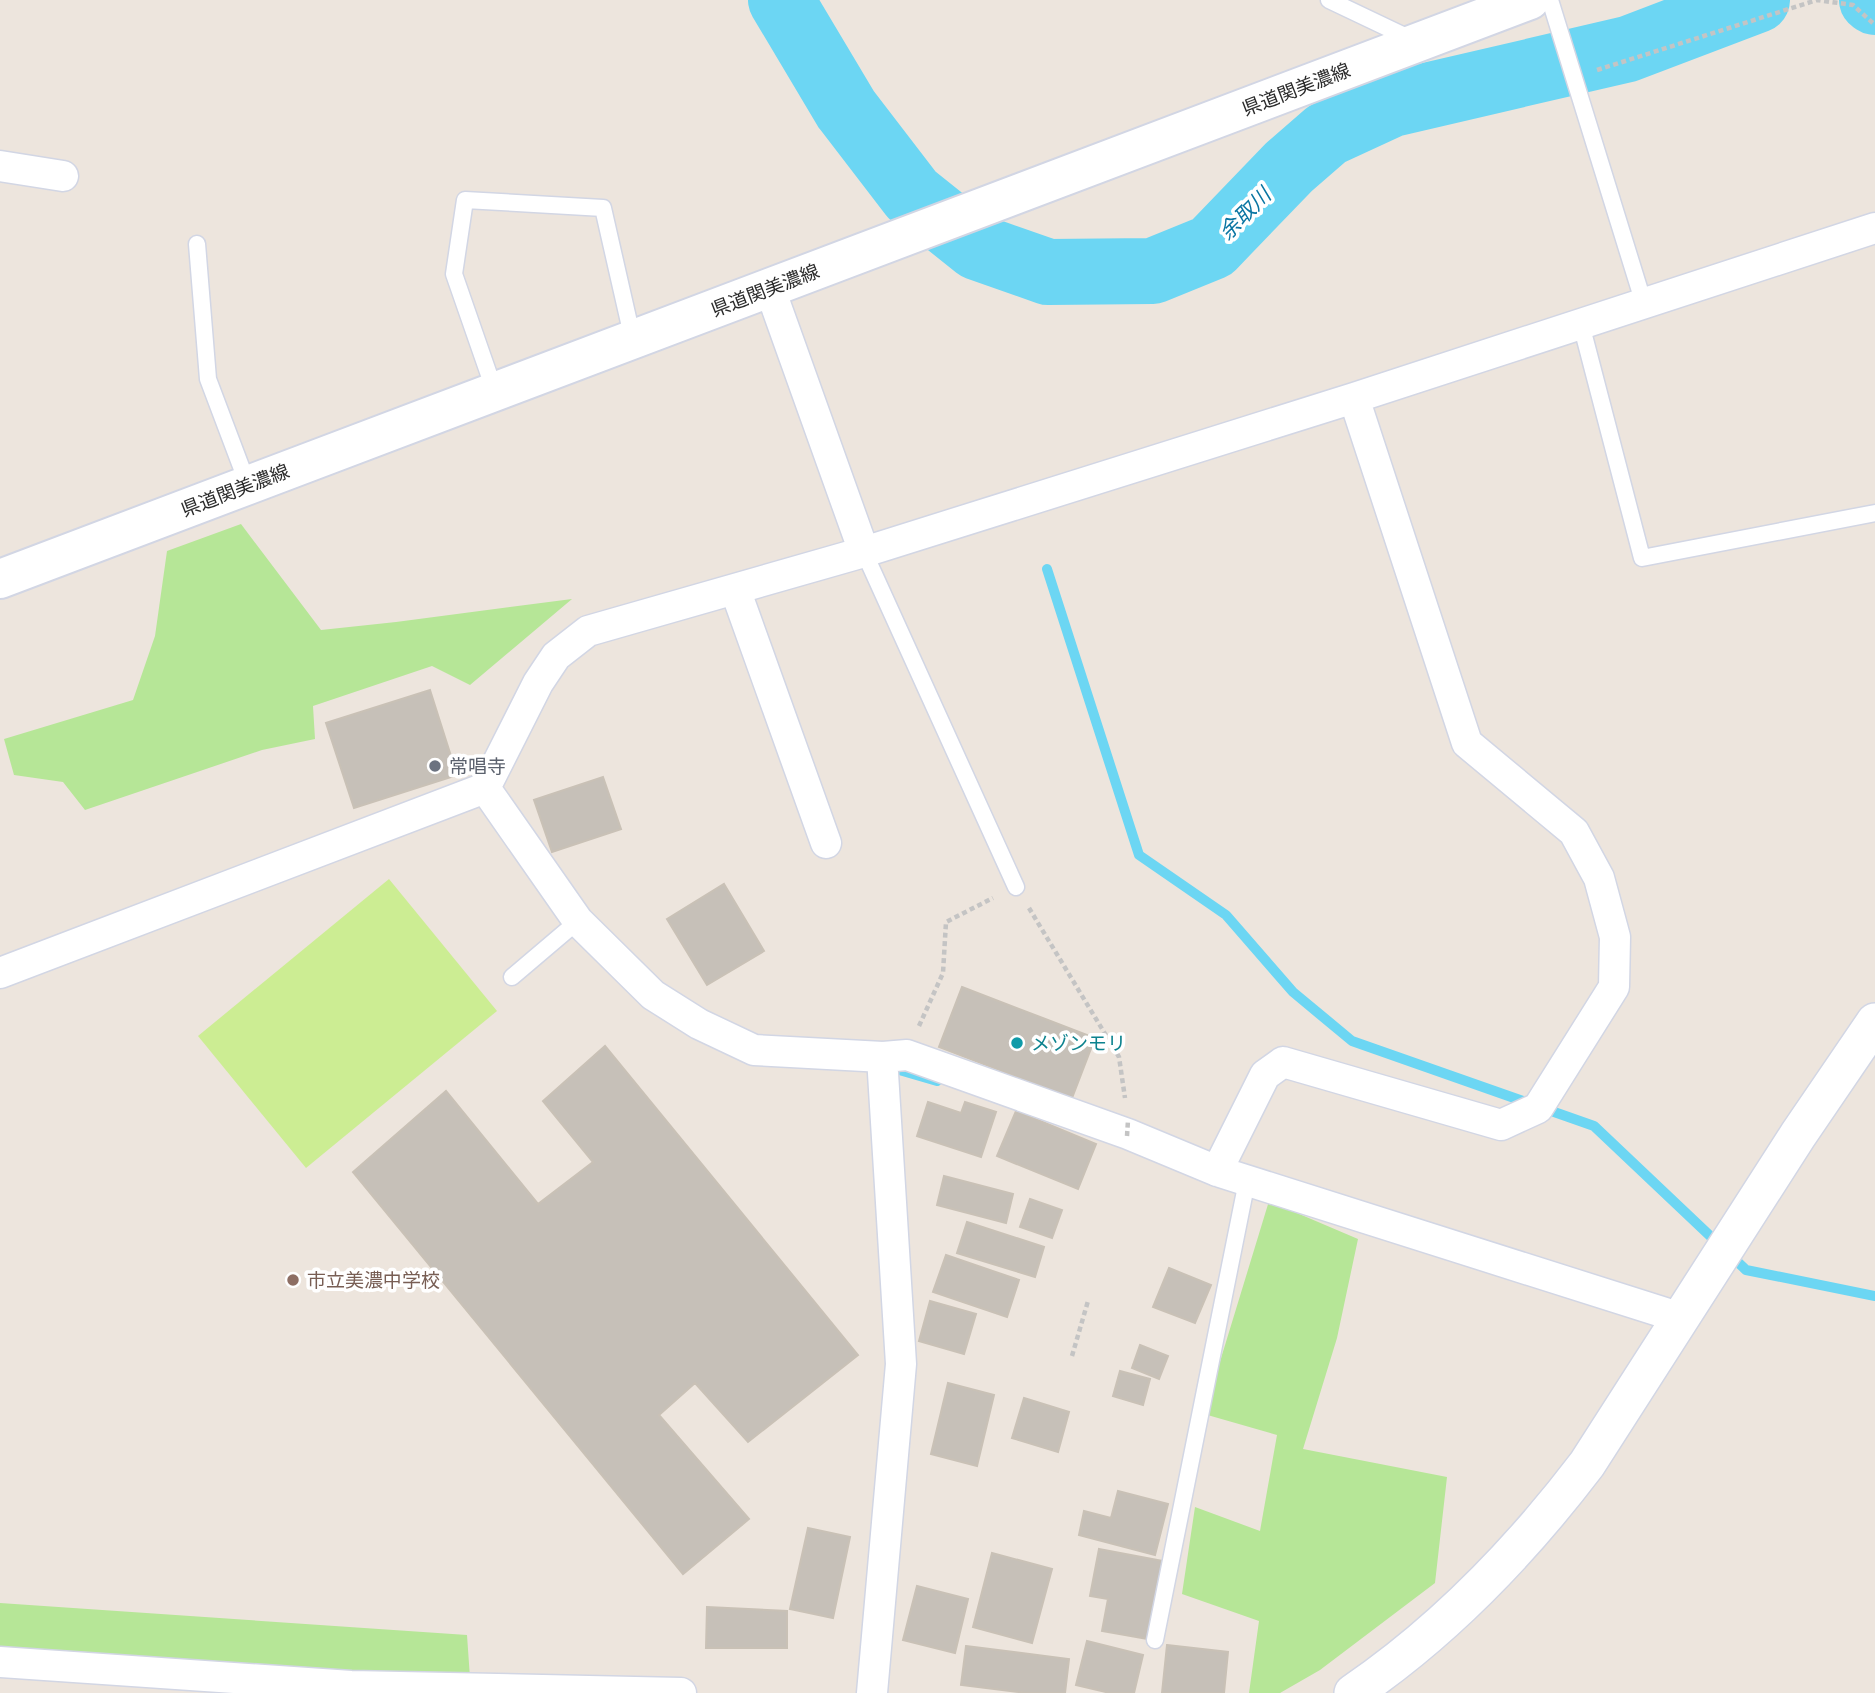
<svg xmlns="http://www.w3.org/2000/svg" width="1875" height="1693" font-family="'Source Sans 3','Noto Sans JP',sans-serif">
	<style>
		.green { fill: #b6e697 }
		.pitch { fill: #cced93 }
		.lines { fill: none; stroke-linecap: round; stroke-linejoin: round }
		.stream { stroke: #6cd6f3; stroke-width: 10 }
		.river { stroke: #6cd6f3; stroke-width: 66 }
		.building { fill: #c6c0b8; stroke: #c9c1b6; stroke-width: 2 }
		.service-casing { stroke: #d2d6e4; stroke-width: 19 }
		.minor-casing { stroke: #d2d6e4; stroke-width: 33 }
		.tertiary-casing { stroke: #d2d6e4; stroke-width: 40 }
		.secondary-casing { stroke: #d2d6e4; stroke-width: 42 }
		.path { stroke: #c4c4c4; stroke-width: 4.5; stroke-dasharray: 5 3.5; stroke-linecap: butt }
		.service { stroke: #fff; stroke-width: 16 }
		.minor { stroke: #fff; stroke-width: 30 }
		.tertiary { stroke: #fff; stroke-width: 37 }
		.secondary { stroke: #fff; stroke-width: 38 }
		.path-bridge { stroke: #c4c4c4; stroke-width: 4.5; stroke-dasharray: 5 3.5; stroke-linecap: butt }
		.worship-dot { fill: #6b7280; stroke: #fff; stroke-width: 2.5 }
		.culture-dot { fill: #0f9aa8; stroke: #fff; stroke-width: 2.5 }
		.education-dot { fill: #8d6e63; stroke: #fff; stroke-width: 2.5 }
		.labels { text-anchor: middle; stroke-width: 7; stroke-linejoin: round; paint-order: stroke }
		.street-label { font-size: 19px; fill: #2b2b2b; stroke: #fff }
		.worship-label { font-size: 19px; fill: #5b616d; stroke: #fff; text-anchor: start }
		.culture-label { font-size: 19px; fill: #0d838f; stroke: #fff; text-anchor: start }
		.education-label { font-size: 19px; fill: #785e54; stroke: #fff; text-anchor: start }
		.water-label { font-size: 21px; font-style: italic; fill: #0975a2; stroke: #fff }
	</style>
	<rect width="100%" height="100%" fill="#ede5dd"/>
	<path class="green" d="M 241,524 L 321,630 L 396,622 L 572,599 L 470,685 L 432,666 L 313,706 L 315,739 L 262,750 L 85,810 L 63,782 L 14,775 L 4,739 L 133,700 L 155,636 L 167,551 Z
		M 1269,1201 L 1358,1239 L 1337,1338 L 1303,1449 L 1447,1477 L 1435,1583 L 1320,1670 L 1280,1693 L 1249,1693 L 1259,1621 L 1182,1594 L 1195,1507 L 1260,1531 L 1277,1435 L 1204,1414 Z
		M 0,1603 L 467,1635 L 470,1678 L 0,1649 Z"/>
	<path class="pitch" d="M 389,879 L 497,1011 L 306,1168 L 198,1036 Z"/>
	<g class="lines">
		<path class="stream" d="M 1047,569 L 1139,855 L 1226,915 L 1293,992 L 1352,1041 L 1594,1126 L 1746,1270 L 1875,1296
			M 889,1067 L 937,1081"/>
		<path class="river" d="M 781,0 L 846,109 L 912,195 L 977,247 L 1048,272 L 1153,271 L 1212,247 L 1289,167 L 1327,134 L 1392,104 L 1628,49 L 1757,0
			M 1872,0 L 1875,2"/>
	</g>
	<path class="building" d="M 430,690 L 457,775 L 354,808 L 326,723 Z
		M 603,777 L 621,829 L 552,852 L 534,800 Z
		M 724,884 L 764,951 L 707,985 L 667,919 Z
		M 962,987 L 1095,1038 L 1072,1098 L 939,1047 Z
		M 605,1046 L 858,1355 L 748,1442 L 695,1383 L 659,1415 L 749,1519 L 683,1574 L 353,1172 L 446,1091 L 538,1204 L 593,1162 L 543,1101 Z
		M 928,1102 L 961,1113 L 965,1102 L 996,1112 L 981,1157 L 917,1136 Z
		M 1016,1111 L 1096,1144 L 1078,1189 L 997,1156 Z
		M 944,1176 L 1013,1194 L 1006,1223 L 937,1205 Z
		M 1030,1199 L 1062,1210 L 1052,1238 L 1020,1227 Z
		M 967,1222 L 1044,1247 L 1035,1277 L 957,1253 Z
		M 946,1255 L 1019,1280 L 1007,1317 L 933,1292 Z
		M 1169,1268 L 1211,1285 L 1195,1323 L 1153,1307 Z
		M 930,1301 L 976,1314 L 964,1354 L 919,1341 Z
		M 1140,1345 L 1168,1356 L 1159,1379 L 1132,1368 Z
		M 1120,1371 L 1150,1379 L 1143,1405 L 1113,1396 Z
		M 948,1383 L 994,1395 L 977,1466 L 931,1454 Z
		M 1024,1398 L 1069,1412 L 1058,1452 L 1012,1438 Z
		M 1118,1491 L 1168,1504 L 1155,1555 L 1079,1535 L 1084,1511 L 1111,1518 Z
		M 808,1528 L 850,1537 L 833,1618 L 790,1609 Z
		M 1099,1549 L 1163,1561 L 1148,1639 L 1102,1631 L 1108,1599 L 1090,1596 Z
		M 992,1553 L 1052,1569 L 1032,1643 L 973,1627 Z
		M 917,1586 L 968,1599 L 955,1653 L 903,1640 Z
		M 707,1607 L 787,1611 L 787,1648 L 706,1648 Z
		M 1087,1641 L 1143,1655 L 1134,1693 L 1110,1693 L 1076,1685 Z
		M 1167,1645 L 1228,1652 L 1224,1693 L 1162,1693 Z
		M 966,1646 L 1069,1659 L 1065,1693 L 1027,1693 L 961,1685 Z"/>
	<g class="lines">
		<defs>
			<path id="service" d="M 1329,0 L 1413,40
				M 1550,0 L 1644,304
				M 197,244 L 208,379 L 248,485
				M 1581,324 L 1642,558 L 1875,513
				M 495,392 L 454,274 L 465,200 L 603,208 L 633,340
				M 864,552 L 1016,887
				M 512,977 L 578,921
				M 1155,1640 L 1247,1181"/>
			<path id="minor" d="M 0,166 L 63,176
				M 770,289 L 864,552
				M 735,589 L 826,843
				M 485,788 L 578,921 L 653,995 L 699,1024 L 754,1050 L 883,1057 L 907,1055 L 1128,1134 L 1217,1171 L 1681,1318
				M 0,973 L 485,788 L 538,683 L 556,656 L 588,631 L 864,552 L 1354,398 L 1875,228
				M 1217,1171 L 1265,1075 L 1283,1062 L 1501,1125 L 1538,1108 L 1614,987 L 1615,937 L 1599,878 L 1574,832 L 1467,743 L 1354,398
				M 0,1662 L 351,1686 L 681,1693
				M 872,1693 L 901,1364 L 882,1057"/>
			<path id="tertiary" d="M 1353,1693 C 1444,1631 1520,1552 1587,1464 L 1798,1135 L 1875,1022"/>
			<path id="secondary" d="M 0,579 L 1530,0"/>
		</defs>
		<use href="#service" class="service-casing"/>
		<use href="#minor" class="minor-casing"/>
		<use href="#tertiary" class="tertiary-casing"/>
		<use href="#secondary" class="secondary-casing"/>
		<path class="path" d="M 1597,70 L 1817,0 L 1853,5 L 1875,25
			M 1029,908 L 1119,1057 L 1125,1098
			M 919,1026 L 943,973 L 946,922 L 993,898
			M 1072,1356 L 1088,1301"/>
		<use href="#service" class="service"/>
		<use href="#minor" class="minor"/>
		<use href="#tertiary" class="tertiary"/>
		<use href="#secondary" class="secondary"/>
		<path class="path-bridge" d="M 1127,1136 L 1128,1120"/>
	</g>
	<circle class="worship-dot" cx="435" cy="766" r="7"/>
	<circle class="culture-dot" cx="1017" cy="1043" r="7"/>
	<circle class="education-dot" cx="293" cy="1280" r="7"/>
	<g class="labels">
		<g class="street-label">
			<text transform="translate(1296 89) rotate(-21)" y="7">県道関美濃線</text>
			<text transform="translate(765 290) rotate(-21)" y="7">県道関美濃線</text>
			<text transform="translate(235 490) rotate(-21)" y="7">県道関美濃線</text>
		</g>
		<g class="worship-label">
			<text x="449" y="773">常唱寺</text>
		</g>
		<g class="culture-label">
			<text x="1031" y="1050">メゾンモリ</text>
		</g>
		<g class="education-label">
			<text x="307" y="1287">市立美濃中学校</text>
		</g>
		<g class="water-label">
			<text transform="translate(1245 214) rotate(-45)" y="7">余取川</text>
		</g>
	</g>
</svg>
